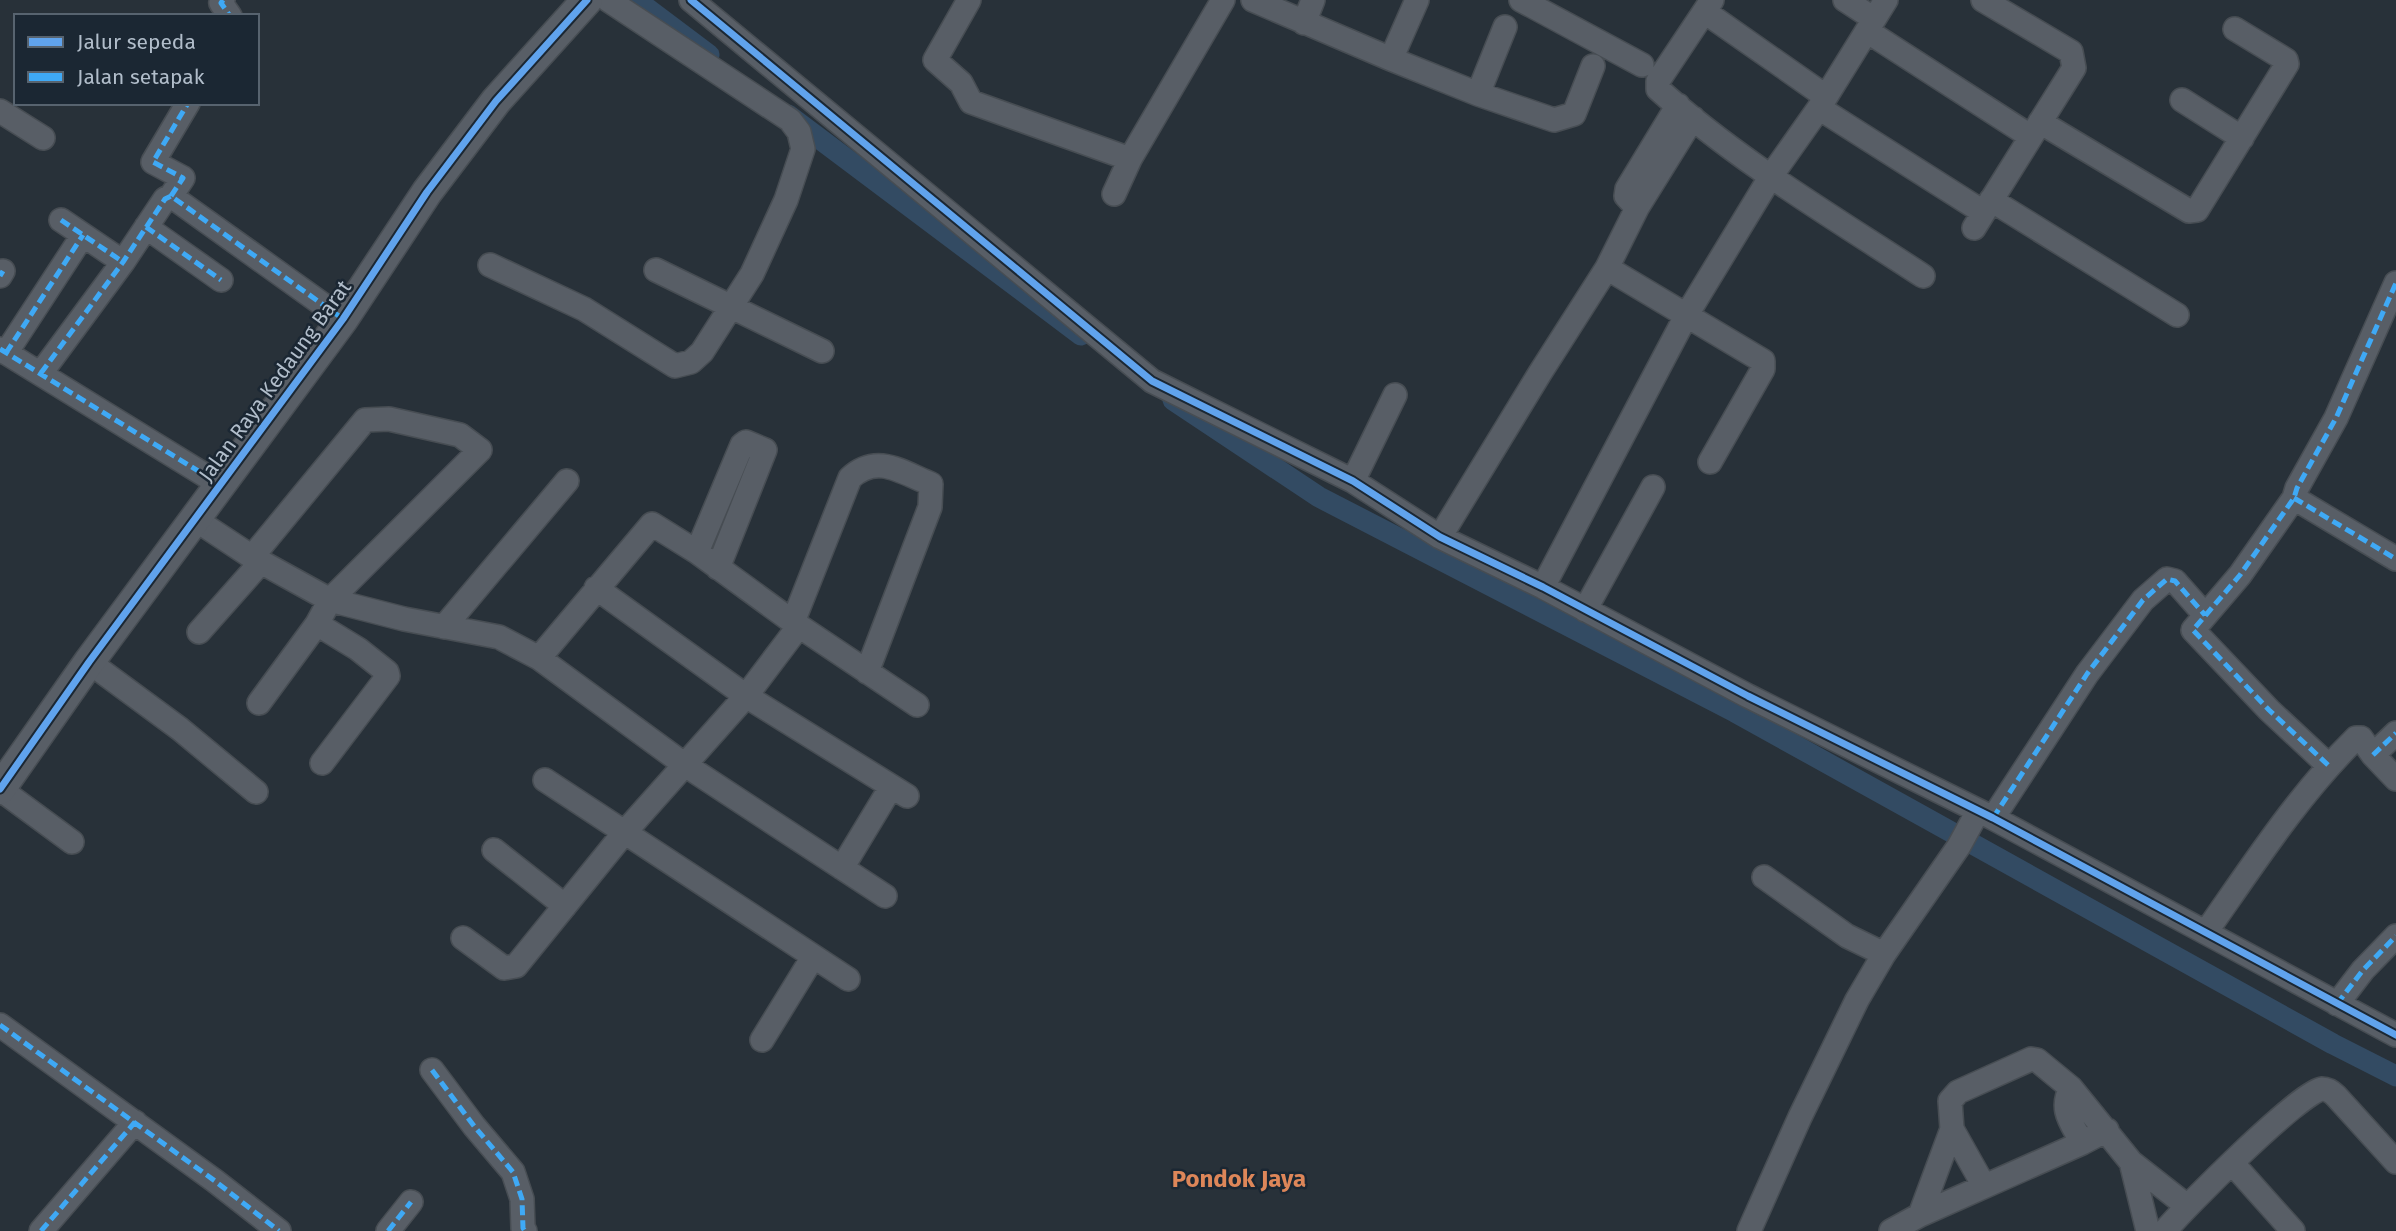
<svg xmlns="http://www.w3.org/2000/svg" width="2396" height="1231" font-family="'Fira Sans',sans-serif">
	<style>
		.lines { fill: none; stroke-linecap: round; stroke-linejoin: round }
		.canal { stroke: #334b63; stroke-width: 21 }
		.minor-casing { stroke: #474d53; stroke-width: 26 }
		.tertiary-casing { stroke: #474d53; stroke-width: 33 }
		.minor { stroke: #585e66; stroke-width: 23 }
		.tertiary { stroke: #585e66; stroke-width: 30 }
		.quiet { stroke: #3fa9f5; stroke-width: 5; stroke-dasharray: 10 5; stroke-linecap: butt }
		.cycleway-casing { stroke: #1b2733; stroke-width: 11 }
		.cycleway { stroke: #60a3ed; stroke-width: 7 }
		.labels { text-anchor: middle; stroke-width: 5; stroke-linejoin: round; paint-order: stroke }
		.street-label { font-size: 21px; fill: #b1bdca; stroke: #1b2733 }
		.quarter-label { font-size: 24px; font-weight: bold; fill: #dd8659; stroke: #1b2733 }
	</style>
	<rect width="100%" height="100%" fill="#283139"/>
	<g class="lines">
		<path class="canal" d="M 636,0 L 709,55
			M 788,115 L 1081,335
			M 1173,400 L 1319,497 L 1735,712 L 2333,1044 L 2396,1076"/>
		<defs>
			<path id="minor" d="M 223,0 L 221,3 L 230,16
				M 691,0 L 1152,381 L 1353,481 L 1440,537 L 1543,587 L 1748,696 L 1993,818 L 2396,1035
				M 969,0 L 935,60 L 961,83 L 971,102 L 1130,159
				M 1253,0 L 1391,59 L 1478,94 L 1554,120 L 1574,114 L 1593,66
				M 1521,0 L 1642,65
				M 1712,0 L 1658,81 L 1658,89 C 1738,161 1833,217 1923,276
				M 1845,0 L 1874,19
				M 1705,12 L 1825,96
				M 1304,23 L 1313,0
				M 1867,31 L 2030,136
				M 1391,59 L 1417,0
				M 1478,94 L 1505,27
				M 2182,100 L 2242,138
				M 1819,108 L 1983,212
				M 0,111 L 43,138
				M 2040,122 L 2189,211 L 2197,210 L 2287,64 L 2286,60 L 2235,29
				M 1114,194 L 1130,159 L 1223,0
				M 171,196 L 183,178 L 153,162 L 188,103
				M 1991,200 L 2177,315
				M 1637,208 L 1626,196 L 1627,189 L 1678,105
				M 61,220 L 123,262
				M 146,227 L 221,280
				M 1974,228 L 2074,68 L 2071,52 L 1983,0
				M 490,265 L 584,309 L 675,366 L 691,362 L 702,352 L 752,274 L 786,200 L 803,149 L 799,132 L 790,120 L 608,0
				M 1607,268 L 1763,361 L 1763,369 L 1710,462
				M 656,270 L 822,351
				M 0,276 L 3,271
				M 0,349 L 221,485
				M 6,353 L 83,235
				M 41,373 L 123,262 L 165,199 L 171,196 L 343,319
				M 1353,481 L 1395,395
				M 2294,498 L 2396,559
				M 196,520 L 252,557 L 330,600 L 404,619 L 499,637 L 539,658 L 685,765 L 885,896
				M 1440,537 L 1540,373 L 1607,268 L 1637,208 L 1693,118
				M 697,552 L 742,445 L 746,442 L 765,450 L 718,568
				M 252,557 L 365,420 L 389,419 L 460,435 L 480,450 L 330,600 L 317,624 L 259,703
				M 1543,587 L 1686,316 L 1771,176 L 1819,108 L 1886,0
				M 596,588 L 746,696 L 907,796
				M 1585,610 L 1653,487
				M 793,622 L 850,478 C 877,453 901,472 931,484 L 930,507 L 867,672
				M 317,624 L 358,649 L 387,672 L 388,676 L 322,763
				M 444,627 L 567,481
				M 199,632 L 261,562
				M 539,658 L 652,524 L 697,552 L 793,622 L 917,705
				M 89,662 L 180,729 L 256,792
				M 2373,755 L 2396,733
				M 2328,765 L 2269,710 L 2193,630 L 2240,575 L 2294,498 L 2297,488 L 2336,418 L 2396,283
				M 545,780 L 848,979
				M 0,789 L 72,842
				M 1993,818 L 2087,674 L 2143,600 L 2167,579 L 2175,581 L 2205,615
				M 494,850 L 565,906
				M 842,868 L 891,787
				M 1764,877 L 1847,936 L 1884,954
				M 2206,932 C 2253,865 2298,795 2356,738 L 2361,738 L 2373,755 L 2396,779
				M 463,938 L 504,968 L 516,966 L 624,833 L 746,696 L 799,626
				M 2337,1004 L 2363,970 L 2396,936
				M 0,1025 L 215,1181 L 279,1231
				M 762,1040 L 813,957
				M 432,1070 L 474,1126 L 513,1172 L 522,1199 L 523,1228 L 525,1231
				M 2071,1088 C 2059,1110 2072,1123 2082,1143
				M 1952,1129 L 1984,1186
				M 2131,1162 L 2148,1231
				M 2233,1164 L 2293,1231
				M 1920,1215 L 1952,1129 L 1950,1101 L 1958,1092 L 2031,1059 L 2037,1060 L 2071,1088 L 2131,1162 L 2187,1206
				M 41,1231 L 135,1122
				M 388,1231 L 411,1202
				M 1749,1231 L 1800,1117 L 1857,1000 L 1884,954 L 1959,846 L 1978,811
				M 1891,1231 L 1920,1215 L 2082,1143 L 2107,1130
				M 2165,1231 C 2183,1209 2302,1090 2322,1089 C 2328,1089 2332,1092 2336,1096 L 2396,1162"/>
			<path id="tertiary" d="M 0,789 L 89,662 L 343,319 L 427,192 L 496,101 L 587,0"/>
		</defs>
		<use href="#minor" class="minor-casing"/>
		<use href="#tertiary" class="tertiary-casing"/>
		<use href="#minor" class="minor"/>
		<use href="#tertiary" class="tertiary"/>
		<path class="quiet" d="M 223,0 L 221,3 L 230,16
			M 171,196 L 183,178 L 153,162 L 188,103
			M 61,220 L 123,262
			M 146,227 L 221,280
			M 0,276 L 3,271
			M 0,349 L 221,485
			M 6,353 L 83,235
			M 41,373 L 123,262 L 165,199 L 171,196 L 343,319
			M 2294,498 L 2396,559
			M 2373,755 L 2396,733
			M 2328,765 L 2269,710 L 2193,630 L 2240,575 L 2294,498 L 2297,488 L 2336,418 L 2396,283
			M 1993,818 L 2087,674 L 2143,600 L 2167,579 L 2175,581 L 2205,615
			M 2337,1004 L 2363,970 L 2396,936
			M 0,1025 L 215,1181 L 279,1231
			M 432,1070 L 474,1126 L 513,1172 L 522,1199 L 523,1228 L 525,1231
			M 41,1231 L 135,1122
			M 388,1231 L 411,1202"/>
		<defs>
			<path id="cycleway" d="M 691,0 L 1152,381 L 1353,481 L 1440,537 L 1543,587 L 1748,696 L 1993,818 L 2396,1035
				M 0,789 L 89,662 L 343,319 L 427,192 L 496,101 L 587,0"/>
		</defs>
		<use href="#cycleway" class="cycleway-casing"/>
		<use href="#cycleway" class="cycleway"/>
	</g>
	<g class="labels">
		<g class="street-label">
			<text transform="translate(275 381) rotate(-54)" y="7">Jalan Raya Kedaung Barat</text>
		</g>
		<g class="quarter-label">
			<text x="1239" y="1187">Pondok Jaya</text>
		</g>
	</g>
	<rect x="14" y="14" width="245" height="91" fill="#1b2733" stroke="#57636f" stroke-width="2"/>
	<rect x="28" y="37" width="35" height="10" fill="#60a3ed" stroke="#57636f" stroke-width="2"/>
	<text x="77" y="49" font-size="21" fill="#b1bdca">Jalur sepeda</text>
	<rect x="28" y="72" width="35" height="10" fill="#3fa9f5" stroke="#57636f" stroke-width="2"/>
	<text x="77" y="84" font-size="21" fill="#b1bdca">Jalan setapak</text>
</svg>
